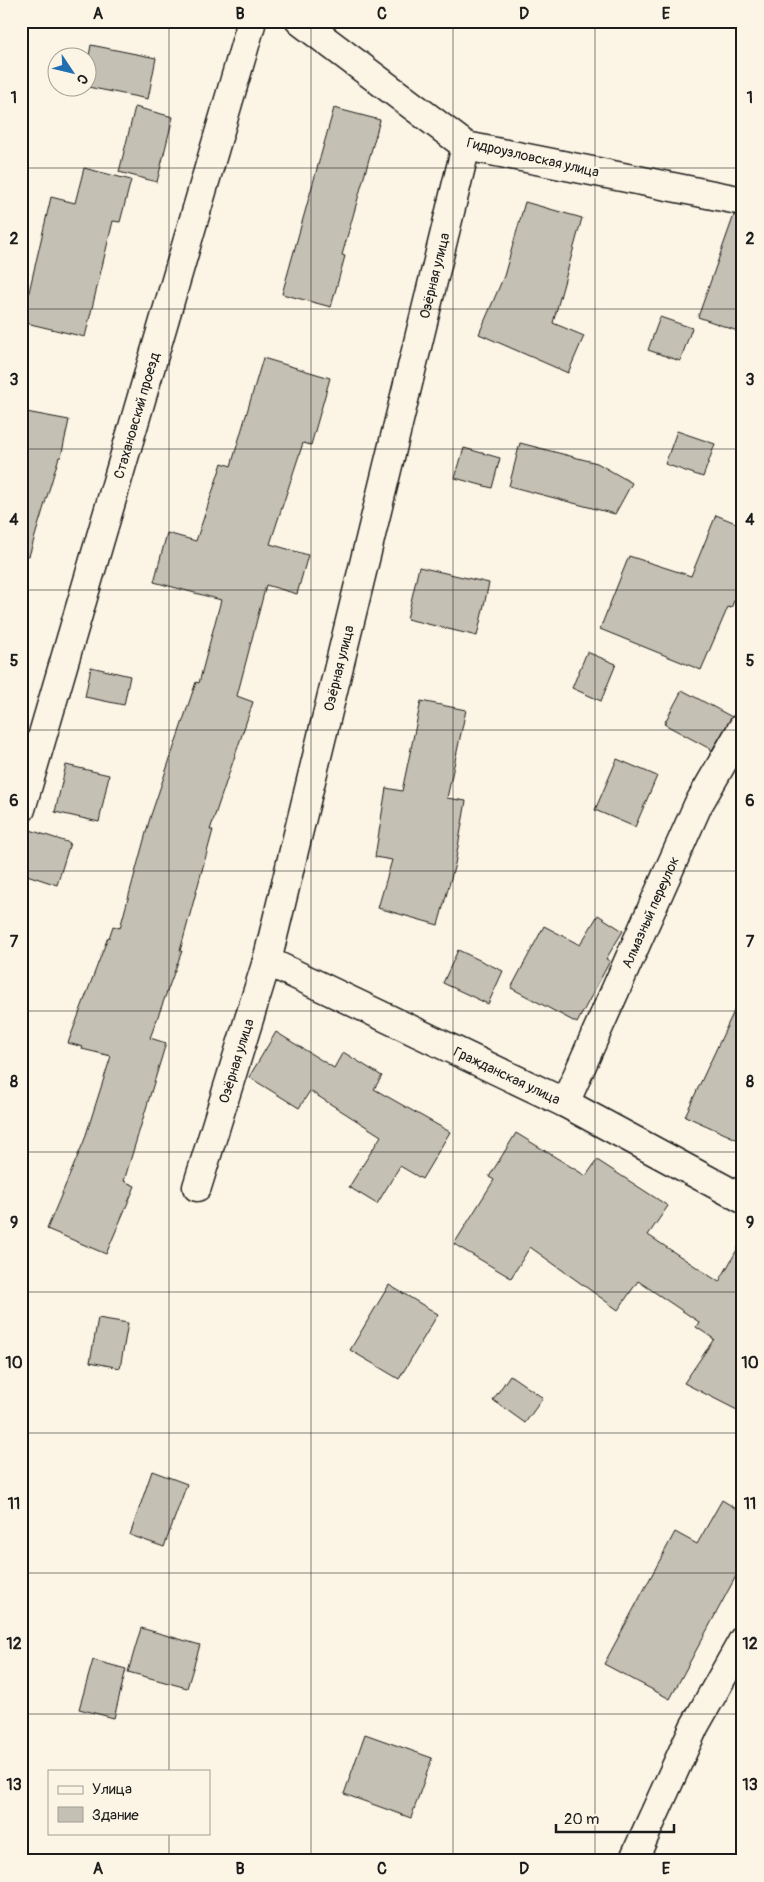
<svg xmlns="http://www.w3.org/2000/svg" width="764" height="1882" font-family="Pangolin,sans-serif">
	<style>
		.building { fill: #c4c0b3; stroke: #1c1c1c }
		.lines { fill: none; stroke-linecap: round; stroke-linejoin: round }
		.minor-casing { stroke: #1c1c1c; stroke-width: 31 }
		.minor { stroke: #fcf5e5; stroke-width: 28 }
		.grid { fill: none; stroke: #1c1c1c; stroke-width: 1; stroke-opacity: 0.55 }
		.labels { text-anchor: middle; stroke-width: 4.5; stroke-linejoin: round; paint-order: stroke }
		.street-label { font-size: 14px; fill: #1c1c1c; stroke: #fcf5e5 }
		.neatline { fill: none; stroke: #1c1c1c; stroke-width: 2 }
		.grid-label { font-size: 16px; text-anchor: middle; font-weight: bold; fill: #1c1c1c }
	</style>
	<rect width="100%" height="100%" fill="#fcf5e5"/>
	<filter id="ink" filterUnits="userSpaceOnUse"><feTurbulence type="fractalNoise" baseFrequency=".02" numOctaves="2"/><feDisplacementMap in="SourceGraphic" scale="10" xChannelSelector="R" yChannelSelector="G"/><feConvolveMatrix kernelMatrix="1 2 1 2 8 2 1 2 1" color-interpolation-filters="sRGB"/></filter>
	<g filter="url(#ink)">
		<path class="building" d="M 91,45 L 156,58 L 148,99 L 88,87 L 88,61 Z
			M 135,107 L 173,117 L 157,182 L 119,172 Z
			M 334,108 L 380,120 L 342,255 L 345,256 L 331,307 L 282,294 Z
			M 84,168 L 131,180 L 120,222 L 113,221 L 85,337 L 22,322 L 51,197 L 75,203 Z
			M 525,202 L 582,218 L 553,323 L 584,336 L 568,373 L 479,334 L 504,276 Z
			M 734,215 L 743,216 L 743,333 L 698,317 Z
			M 660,317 L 692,328 L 680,361 L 648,350 Z
			M 263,358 L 330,378 L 311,445 L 303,443 L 270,544 L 308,555 L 297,594 L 266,585 L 237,696 L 253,702 L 210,830 L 213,830 L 180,951 L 182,951 L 150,1038 L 166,1043 L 124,1181 L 135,1186 L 106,1254 L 47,1229 L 84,1141 L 111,1056 L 82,1049 L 83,1047 L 68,1043 L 108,937 L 109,938 L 113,926 L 120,928 L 150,818 L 196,682 L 199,683 L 221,600 L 154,582 L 167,533 L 196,541 L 222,463 L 231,466 Z
			M 21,411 L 69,420 L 61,457 L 59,457 L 29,556 L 21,555 Z
			M 677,431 L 715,444 L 703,477 L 665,464 Z
			M 520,443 L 597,463 L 632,483 L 615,514 L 509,486 Z
			M 464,448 L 500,458 L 492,488 L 455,478 Z
			M 716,515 L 743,526 L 743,580 L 731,608 L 728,607 L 701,670 L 600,629 L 629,556 L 691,576 Z
			M 419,567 L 489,583 L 477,636 L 407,619 Z
			M 587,652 L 616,664 L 601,701 L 572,688 Z
			M 91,667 L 130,676 L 124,705 L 85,697 Z
			M 682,690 L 732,717 L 712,750 L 664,724 Z
			M 421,701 L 466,710 L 447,798 L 466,801 L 455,864 L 438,925 L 378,908 L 392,860 L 375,857 L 386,788 L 402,791 Z
			M 617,759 L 657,776 L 635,827 L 595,810 Z
			M 66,765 L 109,775 L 99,822 L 55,812 Z
			M 21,827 L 70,843 L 57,885 L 21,873 Z
			M 598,915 L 623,931 L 606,959 L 610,961 L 577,1023 L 511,988 L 544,926 L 580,945 Z
			M 458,950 L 503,971 L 488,1004 L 443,983 Z
			M 743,992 L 743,1142 L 685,1116 Z
			M 276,1032 L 334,1068 L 343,1052 L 382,1076 L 374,1089 L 450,1132 L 422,1179 L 400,1166 L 377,1204 L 349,1187 L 381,1136 L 310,1091 L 299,1108 L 249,1077 Z
			M 516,1133 L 586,1176 L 597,1160 L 668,1206 L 648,1235 L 719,1282 L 743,1239 L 743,1413 L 684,1383 L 714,1339 L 696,1327 L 699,1322 L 638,1281 L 618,1310 L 530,1247 L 511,1278 L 454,1244 L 494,1180 L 489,1177 Z
			M 389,1285 L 438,1314 L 399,1379 L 350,1350 Z
			M 98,1318 L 128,1323 L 120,1368 L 90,1362 Z
			M 510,1375 L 543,1398 L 525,1423 L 493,1400 Z
			M 152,1471 L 187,1484 L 164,1547 L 130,1535 Z
			M 722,1500 L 743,1513 L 743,1563 L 670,1699 L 604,1664 L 675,1532 L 697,1544 Z
			M 141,1628 L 200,1645 L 187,1688 L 128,1672 Z
			M 93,1660 L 126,1669 L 114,1718 L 79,1709 Z
			M 365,1734 L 432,1758 L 411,1818 L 344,1794 Z"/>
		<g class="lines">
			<defs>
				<g id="minor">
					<path d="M 300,21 L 466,146 L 743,201"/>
					<path id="s1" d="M 21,809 L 252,21"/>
					<path id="s2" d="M 267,961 L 565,1103 L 743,1199"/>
					<path id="s3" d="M 565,1103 L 698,805 L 743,727"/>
					<path id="s4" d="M 197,1187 L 267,961 L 466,146"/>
					<path d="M 633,1861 L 694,1727 L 743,1640"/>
				</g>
			</defs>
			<use href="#minor" class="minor-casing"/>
			<use href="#minor" class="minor"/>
		</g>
	</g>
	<path class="grid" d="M 169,21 L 169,1771M 311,21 L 311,1861M 453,21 L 453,1861M 595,21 L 595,1861M 21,168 L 743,168M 21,309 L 743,309M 21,449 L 743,449M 21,590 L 743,590M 21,730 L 743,730M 21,871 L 743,871M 21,1011 L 743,1011M 21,1152 L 743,1152M 21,1292 L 743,1292M 21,1433 L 743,1433M 21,1573 L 743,1573M 21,1714 L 743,1714M 169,1833 L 169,1861"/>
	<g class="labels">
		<g class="street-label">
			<text transform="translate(533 157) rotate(13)" y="5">Гидроузловская улица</text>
			<text dy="5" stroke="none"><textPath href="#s4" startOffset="942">Озёрная улица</textPath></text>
			<text dy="5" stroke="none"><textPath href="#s1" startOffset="410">Стахановский проезд</textPath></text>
			<text dy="5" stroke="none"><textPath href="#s4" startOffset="538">Озёрная улица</textPath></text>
			<text dy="5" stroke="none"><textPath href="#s3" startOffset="209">Алмазный переулок</textPath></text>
			<text dy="5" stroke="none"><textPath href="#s4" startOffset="132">Озёрная улица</textPath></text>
			<text dy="5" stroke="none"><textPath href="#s2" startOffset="266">Гражданская улица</textPath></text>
		</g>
	</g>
	<rect width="764" height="1882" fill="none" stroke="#fcf5e5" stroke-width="55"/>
	<rect x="48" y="1770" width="162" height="65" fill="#fcf5e5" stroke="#a29e95"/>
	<rect x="58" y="1786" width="25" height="8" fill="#fcf5e5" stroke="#a29e95"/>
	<text x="92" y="1794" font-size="15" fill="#1c1c1c">Улица</text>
	<rect x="58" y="1807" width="25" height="15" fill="#c4c0b3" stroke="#a29e95"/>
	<text x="92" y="1820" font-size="15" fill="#1c1c1c">Здание</text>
	<g transform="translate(72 72) rotate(125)"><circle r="24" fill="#fcf5e5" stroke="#a29e95"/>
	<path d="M0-4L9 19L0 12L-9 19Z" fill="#1f6fb2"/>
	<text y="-8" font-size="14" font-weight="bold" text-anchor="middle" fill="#1c1c1c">С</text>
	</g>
	<path d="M556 1824v8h118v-8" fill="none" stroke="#1c1c1c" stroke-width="2.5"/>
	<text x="564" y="1824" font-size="15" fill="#1c1c1c" stroke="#fcf5e5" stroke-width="4" paint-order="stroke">20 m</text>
	<rect x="28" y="28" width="708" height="1826" class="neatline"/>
	<g class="grid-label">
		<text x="98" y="19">A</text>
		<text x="240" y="19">B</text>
		<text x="382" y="19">C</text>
		<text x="524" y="19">D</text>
		<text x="666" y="19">E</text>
		<text x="14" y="103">1</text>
		<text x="750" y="103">1</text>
		<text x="14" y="244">2</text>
		<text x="750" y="244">2</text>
		<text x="14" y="385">3</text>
		<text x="750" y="385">3</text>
		<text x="14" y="525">4</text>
		<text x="750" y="525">4</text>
		<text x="14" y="666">5</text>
		<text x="750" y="666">5</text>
		<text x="14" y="806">6</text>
		<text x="750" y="806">6</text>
		<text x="14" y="947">7</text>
		<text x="750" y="947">7</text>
		<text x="14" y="1087">8</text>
		<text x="750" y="1087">8</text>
		<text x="14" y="1228">9</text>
		<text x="750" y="1228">9</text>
		<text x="14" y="1368">10</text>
		<text x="750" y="1368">10</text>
		<text x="14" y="1509">11</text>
		<text x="750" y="1509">11</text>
		<text x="14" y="1649">12</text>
		<text x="750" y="1649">12</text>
		<text x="14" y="1790">13</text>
		<text x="750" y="1790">13</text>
		<text x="98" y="1874">A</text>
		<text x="240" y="1874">B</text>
		<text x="382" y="1874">C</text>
		<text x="524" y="1874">D</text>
		<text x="666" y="1874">E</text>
	</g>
</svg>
